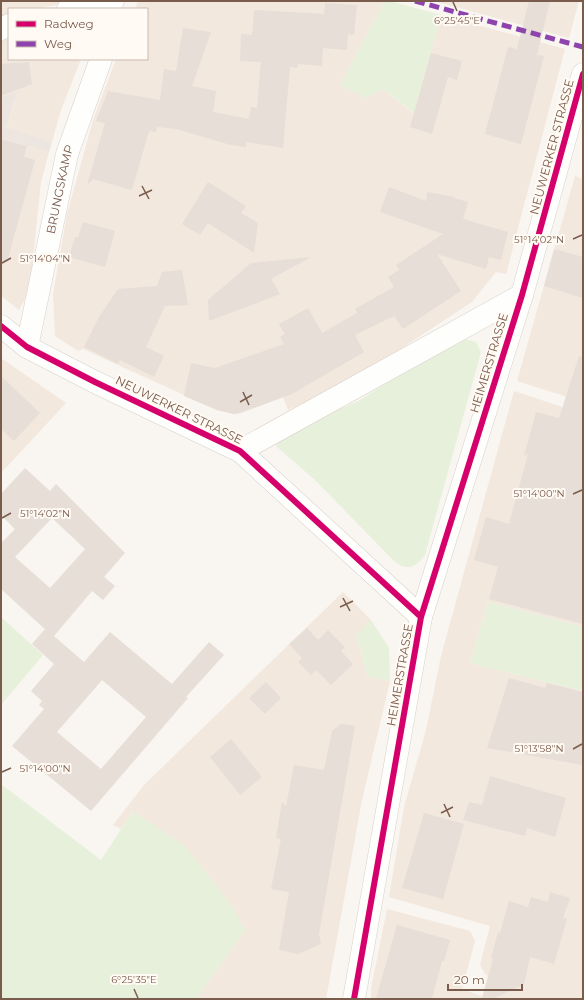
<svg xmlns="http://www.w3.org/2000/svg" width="584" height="1000" font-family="Montserrat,sans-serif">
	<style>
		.residential { fill: #f2e8de }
		.industrial { fill: #ede5e0 }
		.green { fill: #e7f0db }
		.building { fill: #e6ded7; fill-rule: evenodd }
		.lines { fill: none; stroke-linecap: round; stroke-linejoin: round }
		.minor-casing { stroke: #d7d1cb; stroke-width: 23 }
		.minor { stroke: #fefefd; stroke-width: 22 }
		.quiet { stroke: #8e44ad; stroke-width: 5; stroke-dasharray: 10 5; stroke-linecap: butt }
		.cycleway-casing { stroke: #fffaf3; stroke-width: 8 }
		.cycleway { stroke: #d6006c; stroke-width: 6 }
		.ticks { fill: none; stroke: #7a5c4d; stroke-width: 1.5 }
		.labels { text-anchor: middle; stroke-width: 4; stroke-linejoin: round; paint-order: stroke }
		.street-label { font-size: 12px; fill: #7a5c4d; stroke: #fffaf3 }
		.ticks-label { font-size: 10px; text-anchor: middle; fill: #7a5c4d; stroke: #fffaf3; stroke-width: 4; stroke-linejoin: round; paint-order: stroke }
	</style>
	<rect width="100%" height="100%" fill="#f9f5f0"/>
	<path class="residential" d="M 1,1 L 80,1 L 33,9 L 9,9 L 9,17 L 1,21 Z
		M 138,1 L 385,1 L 340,85 L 383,89 L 413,113 L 441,15 L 565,49 L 506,274 L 496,272 L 472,302 L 370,369 L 349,381 L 288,410 L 283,397 L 241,413 L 234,414 L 217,410 L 83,349 L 78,351 L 55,336 L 53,294 L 67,214 L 93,120 L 116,59 L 147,59 L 147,9 L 135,9 Z
		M 434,1 L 579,1 L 569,38 Z
		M 9,31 L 9,59 L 81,59 L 61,110 L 52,142 L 6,129 L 18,90 L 1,97 L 1,35 Z
		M 1,138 L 49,152 L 41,182 L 29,296 L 27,295 L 19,310 L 1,296 Z
		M 575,176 L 583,179 L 583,402 L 517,381 Z
		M 1,358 L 66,403 L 1,473 Z
		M 514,391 L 583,414 L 583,627 L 488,602 L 470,663 L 583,691 L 583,999 L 371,999 L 371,989 L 387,909 L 470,931 L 475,941 L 462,989 L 482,996 L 488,976 L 485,974 L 480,965 L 490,926 L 389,897 L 404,807 L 426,730 L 441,656 Z
		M 343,592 L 371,620 L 356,636 L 368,677 L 390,681 L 362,800 L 326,999 L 196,999 L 245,930 L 133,811 L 121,829 L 113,825 L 145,784 Z"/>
	<path class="industrial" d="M 18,90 L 6,128 L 52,142 L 49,152 L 1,138 L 1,97 Z"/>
	<path class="green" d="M 385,1 L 390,1 L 441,15 L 414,113 L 383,89 L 367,98 L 340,85 Z
		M 458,337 L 476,342 L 481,352 L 425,555 C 415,568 408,571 395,562 L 315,480 L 276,446 L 276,438 L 360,400 Z
		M 488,602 L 583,627 L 583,691 L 470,663 Z
		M 1,617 L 43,655 L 1,705 Z
		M 371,620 L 389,648 L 390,681 L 368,677 L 356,635 Z
		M 1,784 L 101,860 L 133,811 L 185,846 L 231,905 L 245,930 L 196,999 L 1,999 Z"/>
	<path class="building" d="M 529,1 L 550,1 L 537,55 L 544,56 L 521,144 L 485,134 L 508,47 L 517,49 Z
		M 325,3 L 357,5 L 354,35 L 348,34 L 347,50 L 323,48 L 322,66 L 298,64 L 297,68 L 290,67 L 283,148 L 246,142 L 246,147 L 231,145 L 176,129 L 157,127 L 156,132 L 149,131 L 132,190 L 93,179 L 87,185 L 105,123 L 96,121 L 108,91 L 160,100 L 164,69 L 176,71 L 183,28 L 211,32 L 192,86 L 216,91 L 213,112 L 249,119 L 251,107 L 257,108 L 261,62 L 240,61 L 241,34 L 252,35 L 254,10 L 324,14 Z
		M 431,53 L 462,61 L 457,80 L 448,77 L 432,134 L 410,127 Z
		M 29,62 L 32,84 L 1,96 L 1,64 Z
		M 1,139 L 27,146 L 24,157 L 35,160 L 7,262 L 1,261 Z
		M 208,182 L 246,206 L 241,213 L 258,223 L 254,253 L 208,223 L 200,235 L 182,224 Z
		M 389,187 L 426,201 L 427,192 L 454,197 L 454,198 L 468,202 L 463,219 L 508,232 L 501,260 L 489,257 L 486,269 L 437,254 L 461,291 L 403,329 L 394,316 L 355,335 L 364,352 L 292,394 L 240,413 L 234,414 L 217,410 L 184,396 L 191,363 L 215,368 L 284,344 L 280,337 L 285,334 L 279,324 L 308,308 L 322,333 L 357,313 L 355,309 L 394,287 L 388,277 L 399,270 L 396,265 L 443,234 L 380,212 Z
		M 83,222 L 115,231 L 105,267 L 69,257 L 75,237 L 78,237 Z
		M 554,249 L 583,257 L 583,298 L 544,286 Z
		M 311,257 L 271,279 L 280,294 L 209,321 L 208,300 L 251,263 Z
		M 182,270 L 188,305 L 165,306 L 146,347 L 164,356 L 154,377 L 120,360 L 118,364 L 84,347 L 99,317 L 118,289 L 157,286 L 162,272 Z
		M 579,356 L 583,357 L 583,624 L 489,599 L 498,567 L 474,560 L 486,517 L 509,524 L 528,454 L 524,456 L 536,412 L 559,418 Z
		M 1,376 L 40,413 L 14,441 L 1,429 Z
		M 25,468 L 50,491 L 56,484 L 125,553 L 104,577 L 115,586 L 103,600 L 92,591 L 54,636 L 84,662 L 110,632 L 172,684 L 209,642 L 224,655 L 186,697 L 188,698 L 91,811 L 12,746 L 44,709 L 39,705 L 42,701 L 31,691 L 54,664 L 32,644 L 45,629 L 47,631 L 1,589 L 1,543 L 15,529 L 1,515 L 1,494 ZM 52,518 L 85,549 L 50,588 L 15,557 ZM 102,680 L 146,717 L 101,769 L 57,732 Z
		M 307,628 L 318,640 L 328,630 L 345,647 L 341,651 L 353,664 L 331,685 L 316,670 L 311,675 L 298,662 L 302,658 L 289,644 Z
		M 509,678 L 545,688 L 547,683 L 583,692 L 583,765 L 487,748 Z
		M 266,682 L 281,698 L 265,714 L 249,698 Z
		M 341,724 L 355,726 L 319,934 L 321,944 L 298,954 L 279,950 L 289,892 L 271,889 L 281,839 L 276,838 L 282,802 L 286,806 L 294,765 L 324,770 L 332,731 Z
		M 231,739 L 262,777 L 240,795 L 210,757 Z
		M 490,776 L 566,798 L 555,837 L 527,828 L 525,836 L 463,820 L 469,802 L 482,805 Z
		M 424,813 L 464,824 L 443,899 L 402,888 Z
		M 550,892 L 570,898 L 563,918 L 567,919 L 554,964 L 530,957 L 524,984 L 493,999 L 482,999 L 493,959 L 491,958 L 498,932 L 500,933 L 509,901 L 528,907 L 531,897 L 548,902 Z
		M 397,925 L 450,940 L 444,961 L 442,961 L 432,999 L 376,999 Z"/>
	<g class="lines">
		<defs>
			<g id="minor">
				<path d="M 68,9 L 113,1"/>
				<path d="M 1,29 L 9,25"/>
				<path d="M 1,326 L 27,347 L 95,382 L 240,451 L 421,617"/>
				<path id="s1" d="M 27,347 L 67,154 L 101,59"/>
				<path d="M 240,451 L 522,295"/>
				<path d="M 354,999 L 421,617 L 522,295 L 583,74"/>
			</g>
		</defs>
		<use href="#minor" class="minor-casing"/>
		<use href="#minor" class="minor"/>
		<path class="quiet" d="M 415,1 L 583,47"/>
		<defs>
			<path id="cycleway" d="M 1,326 L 27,347 L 95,382 L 240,451 L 421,617
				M 354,999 L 421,617 L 522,295 L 583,74"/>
		</defs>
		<use href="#cycleway" class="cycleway-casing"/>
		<use href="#cycleway" class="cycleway"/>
	</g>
	<path class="ticks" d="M 453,2 L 457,11M 142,186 L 149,199M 139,196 L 152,190M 573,239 L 582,235M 2,263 L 11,258M 243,392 L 249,405M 240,402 L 252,395M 573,494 L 582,490M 2,518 L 11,513M 343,598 L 350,611M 340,607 L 353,601M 573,749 L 582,744M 2,772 L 11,768M 444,804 L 450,817M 441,813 L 453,807M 134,989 L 138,998"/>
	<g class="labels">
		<g class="street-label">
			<text transform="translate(552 147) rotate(-75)" y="4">NEUWERKER STRASSE</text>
			<text dy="4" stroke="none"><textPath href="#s1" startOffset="161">BRUNGSKAMP</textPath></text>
			<text transform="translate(489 363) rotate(-73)" y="4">HEIMERSTRASSE</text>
			<text transform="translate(179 410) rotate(26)" y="4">NEUWERKER STRASSE</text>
			<text transform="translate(400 675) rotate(-80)" y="4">HEIMERSTRASSE</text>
		</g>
	</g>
	<g class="ticks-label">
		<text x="457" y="24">6°25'45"E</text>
		<text x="539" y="243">51°14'02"N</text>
		<text x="45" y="262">51°14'04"N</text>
		<text x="539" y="497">51°14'00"N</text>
		<text x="45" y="517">51°14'02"N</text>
		<text x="539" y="752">51°13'58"N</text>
		<text x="45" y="772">51°14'00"N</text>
		<text x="134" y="983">6°25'35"E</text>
	</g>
	<rect width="584" height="1000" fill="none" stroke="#7a5c4d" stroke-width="4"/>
	<rect x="8" y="8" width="140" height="52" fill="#fffaf3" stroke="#cabbb1"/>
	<rect x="16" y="21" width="20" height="6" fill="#d6006c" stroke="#cabbb1"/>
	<text x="44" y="28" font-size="12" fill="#7a5c4d">Radweg</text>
	<rect x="16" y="41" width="20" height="6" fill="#8e44ad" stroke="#cabbb1"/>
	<text x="44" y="48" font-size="12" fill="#7a5c4d">Weg</text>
	<path d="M448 984v6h74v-6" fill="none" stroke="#7a5c4d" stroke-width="2"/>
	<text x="454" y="984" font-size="12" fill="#7a5c4d" stroke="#fffaf3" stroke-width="3" paint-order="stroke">20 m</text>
</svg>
